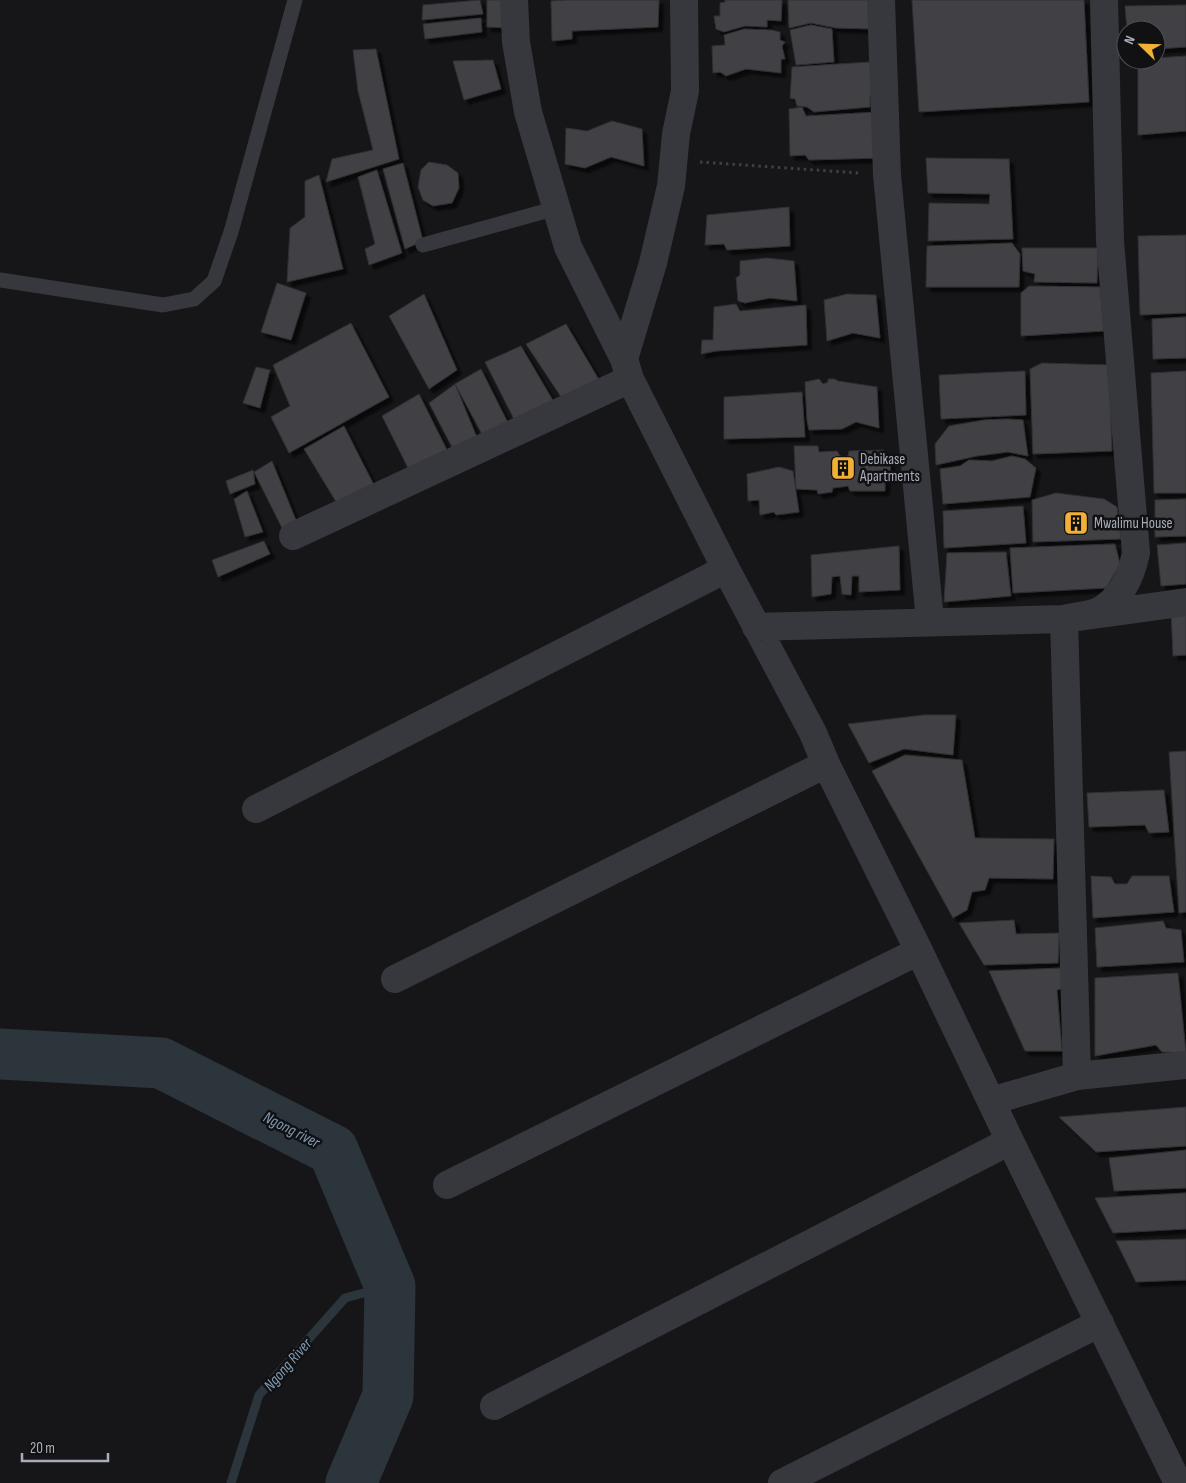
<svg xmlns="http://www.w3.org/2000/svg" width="1186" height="1483" font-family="'Sofia Sans Condensed',sans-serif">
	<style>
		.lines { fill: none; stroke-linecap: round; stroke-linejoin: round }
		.stream { stroke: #2c353c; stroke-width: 9 }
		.river { stroke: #2c353c; stroke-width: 51 }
		.building { fill: #404145; stroke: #303034; filter: url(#shadow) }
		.path { stroke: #3d3f44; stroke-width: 3; stroke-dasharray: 2.5 4; stroke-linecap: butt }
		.lane { stroke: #37383d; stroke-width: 15 }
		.street { stroke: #37383d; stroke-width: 28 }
		.labels { text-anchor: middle; stroke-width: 5; stroke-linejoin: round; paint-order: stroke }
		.poi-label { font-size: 15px; fill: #a8adb8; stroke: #111113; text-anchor: start }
		.water-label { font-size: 16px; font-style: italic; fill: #7f9bb3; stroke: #111113 }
	</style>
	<defs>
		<filter id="shadow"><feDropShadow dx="4.5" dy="4.5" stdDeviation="1" flood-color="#0009"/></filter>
	</defs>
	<rect width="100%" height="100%" fill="#161618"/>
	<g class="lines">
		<path class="stream" d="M 231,1483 L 259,1395 L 345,1298 L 390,1286"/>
		<path class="river" d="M 0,1054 L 161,1063 L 333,1150 L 390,1286 L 388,1396 L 351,1483"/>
	</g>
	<path class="building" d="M 480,0 L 483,14 L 422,20 L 423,5 Z
		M 487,0 L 506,0 L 508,28 L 487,27 Z
		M 567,0 L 659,0 L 658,27 L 572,31 L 572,39 L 552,41 L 551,1 Z
		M 725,0 L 782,0 L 781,21 L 767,20 L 767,27 L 745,26 L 724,32 L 716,29 L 714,16 L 720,16 L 720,3 L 725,2 Z
		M 788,0 L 871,0 L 872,29 L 836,28 L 811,23 L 789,28 Z
		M 912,0 L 1084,0 L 1089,102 L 919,112 Z
		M 1186,5 L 1186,47 L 1156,49 L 1156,30 L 1127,30 L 1125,6 Z
		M 481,18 L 482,32 L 425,39 L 423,24 Z
		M 811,25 L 832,29 L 834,62 L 796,65 L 790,30 Z
		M 744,29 L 771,30 L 780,32 L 780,40 L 785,42 L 782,46 L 785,59 L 781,59 L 781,73 L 746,69 L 726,76 L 720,72 L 713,73 L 712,46 L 725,45 L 724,35 Z
		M 376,49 L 399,159 L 326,182 L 332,159 L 373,150 L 358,91 L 353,50 Z
		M 1186,56 L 1186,131 L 1138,135 L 1138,71 L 1136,60 L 1156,60 L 1156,58 Z
		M 493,60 L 501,89 L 464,100 L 453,61 Z
		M 870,62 L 876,95 L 870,95 L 870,107 L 814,112 L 807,107 L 797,106 L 795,99 L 790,98 L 792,67 Z
		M 802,107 L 806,116 L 879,112 L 879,158 L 809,160 L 805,155 L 790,156 L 789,109 Z
		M 612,121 L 642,129 L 644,166 L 611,157 L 585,168 L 565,164 L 566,128 L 587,131 Z
		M 926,158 L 1009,159 L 1013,239 L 928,241 L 929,203 L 989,204 L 990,194 L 928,193 Z
		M 429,162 L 447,165 L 458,173 L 459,188 L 452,203 L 433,206 L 423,200 L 418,187 L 421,170 Z
		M 403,163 L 423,241 L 405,249 L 383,169 Z
		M 377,170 L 402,253 L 369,265 L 365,249 L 375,244 L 358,177 Z
		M 319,175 L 343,269 L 287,282 L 290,228 L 305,217 L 305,181 Z
		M 789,207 L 790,246 L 727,250 L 724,244 L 705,245 L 707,215 Z
		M 1186,235 L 1186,313 L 1140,315 L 1138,236 Z
		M 1012,243 L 1020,254 L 1019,287 L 926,287 L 927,246 Z
		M 1022,248 L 1098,248 L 1097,283 L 1034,282 L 1035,274 L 1023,271 Z
		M 767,258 L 794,261 L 797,301 L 770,298 L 745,303 L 738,301 L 736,278 L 740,275 L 740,261 Z
		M 277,283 L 306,293 L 291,340 L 261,332 Z
		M 1029,286 L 1100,287 L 1104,331 L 1021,336 L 1021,293 Z
		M 424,294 L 457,370 L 429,389 L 389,316 Z
		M 847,294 L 876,295 L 880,338 L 853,333 L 827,341 L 824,300 Z
		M 736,304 L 740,311 L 806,305 L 807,345 L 716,351 L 701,354 L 702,340 L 713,340 L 714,307 Z
		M 1186,317 L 1186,358 L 1153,359 L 1152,319 Z
		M 351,323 L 389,397 L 289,453 L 271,417 L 290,406 L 273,365 Z
		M 566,324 L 601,383 L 565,403 L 526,344 Z
		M 521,346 L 555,404 L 517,425 L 485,362 Z
		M 1042,363 L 1109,365 L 1112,451 L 1033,454 L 1030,369 Z
		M 256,367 L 270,370 L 260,408 L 243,403 Z
		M 481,369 L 510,427 L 484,438 L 455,384 Z
		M 1025,371 L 1026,415 L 941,419 L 939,375 Z
		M 1186,371 L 1186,493 L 1154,493 L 1151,373 Z
		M 819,379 L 823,384 L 828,382 L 828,379 L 835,379 L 838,381 L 877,387 L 879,428 L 856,422 L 842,429 L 809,430 L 807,420 L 805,382 Z
		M 455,384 L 478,440 L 453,449 L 429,403 Z
		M 802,392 L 805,437 L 724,439 L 724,397 Z
		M 419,394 L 449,454 L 411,474 L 382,416 Z
		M 1007,419 L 1023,420 L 1028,456 L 1008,452 L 977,456 L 936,465 L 935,444 L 949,426 L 984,420 Z
		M 344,426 L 376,489 L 341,510 L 304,449 Z
		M 794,446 L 818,446 L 819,452 L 837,451 L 840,456 L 848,457 L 849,451 L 884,450 L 885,462 L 890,462 L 891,474 L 885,475 L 885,491 L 850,491 L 848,486 L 833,488 L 832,492 L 818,494 L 817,490 L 796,489 Z
		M 1012,456 L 1025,459 L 1036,468 L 1030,497 L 943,504 L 940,469 L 960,466 L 969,460 L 992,461 Z
		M 272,461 L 298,525 L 284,532 L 254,472 Z
		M 779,467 L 793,471 L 799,512 L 776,515 L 774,512 L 760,515 L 759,500 L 748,501 L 747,474 Z
		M 253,470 L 255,484 L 230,494 L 226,481 Z
		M 247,491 L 263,532 L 245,537 L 234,499 Z
		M 1056,493 L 1104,499 L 1117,507 L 1121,539 L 1033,542 L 1032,500 Z
		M 1186,499 L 1186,536 L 1155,537 L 1155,500 Z
		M 1023,506 L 1026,543 L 944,548 L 943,511 Z
		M 264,541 L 270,554 L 218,577 L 212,560 Z
		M 1186,543 L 1186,584 L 1161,586 L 1157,545 Z
		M 1115,544 L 1120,564 L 1106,588 L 1013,593 L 1010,548 Z
		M 899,546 L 900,590 L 859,592 L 859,576 L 852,576 L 851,595 L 842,594 L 840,576 L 832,577 L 831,594 L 812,597 L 811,555 Z
		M 1006,552 L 1011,596 L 944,602 L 947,553 Z
		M 1186,610 L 1186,655 L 1173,656 L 1171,611 Z
		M 924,715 L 956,715 L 953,755 L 904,749 L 869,763 L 848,724 Z
		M 1186,751 L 1186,912 L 1179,913 L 1169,752 Z
		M 905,755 L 962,760 L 975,838 L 1054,839 L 1053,879 L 989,878 L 985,890 L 972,892 L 967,910 L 953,918 L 872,771 Z
		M 1164,790 L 1169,832 L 1149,833 L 1145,825 L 1089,827 L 1087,793 Z
		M 1091,876 L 1111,877 L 1115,884 L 1127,884 L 1132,876 L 1169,876 L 1174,912 L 1093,918 Z
		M 1014,920 L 1016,934 L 1059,933 L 1058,963 L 984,965 L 959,923 Z
		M 1163,921 L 1166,928 L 1181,930 L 1184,962 L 1097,967 L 1095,928 Z
		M 1062,968 L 1066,987 L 1057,990 L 1062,1051 L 1025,1051 L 989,971 Z
		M 1178,973 L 1186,1053 L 1162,1052 L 1156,1045 L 1095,1056 L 1095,978 Z
		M 1186,1107 L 1186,1146 L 1096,1152 L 1059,1117 Z
		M 1186,1150 L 1186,1188 L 1114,1191 L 1109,1158 Z
		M 1186,1193 L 1186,1229 L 1113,1233 L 1095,1198 Z
		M 1186,1239 L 1186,1280 L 1136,1282 L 1116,1241 Z"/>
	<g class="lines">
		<path class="path" d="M 700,162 L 859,173"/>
		<path class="lane" d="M 423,245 L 557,208
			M 0,280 L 163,305 L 194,299 L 214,281 L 231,232 L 295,0"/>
		<path class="street" d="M 514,0 L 516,42 L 528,112 L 568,247 L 624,359 L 630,379 L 726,569 L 813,733 L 826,764 L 919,951 L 1010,1141 L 1178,1483
			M 881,0 L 887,175 L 930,621
			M 624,359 L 653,263 L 671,186 L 676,134 L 685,91 L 684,0
			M 293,536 L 630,379
			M 756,627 L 1064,619 C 1075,616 1089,616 1099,611 C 1121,599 1131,577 1136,553 L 1110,241 L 1104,0
			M 256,809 L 726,569
			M 395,979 L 826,764
			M 1077,1076 L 1064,619 L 1186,602
			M 991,1101 L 1077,1076 L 1186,1065
			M 447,1185 L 919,951
			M 494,1406 L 1010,1141
			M 782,1483 L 1100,1323"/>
	</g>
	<defs>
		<symbol id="building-square" viewBox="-11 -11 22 22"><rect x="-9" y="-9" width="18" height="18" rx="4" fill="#f2b134" stroke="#111113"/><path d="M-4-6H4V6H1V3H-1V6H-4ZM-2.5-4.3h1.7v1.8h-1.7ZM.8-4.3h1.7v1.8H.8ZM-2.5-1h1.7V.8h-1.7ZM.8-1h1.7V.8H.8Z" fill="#111"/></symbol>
	</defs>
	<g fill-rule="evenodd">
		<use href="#building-square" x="829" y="454" width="28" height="28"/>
		<use href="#building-square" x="1062" y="509" width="28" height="28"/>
	</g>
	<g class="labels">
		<g class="poi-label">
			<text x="860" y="464">Debikase<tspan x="860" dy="17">Apartments</tspan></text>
			<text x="1094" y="528">Mwalimu House</text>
		</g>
		<g class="water-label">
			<text transform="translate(292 1129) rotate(27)" y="6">Ngong river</text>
			<text transform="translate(287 1364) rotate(-49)" y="6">Ngong River</text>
		</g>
	</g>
	<g transform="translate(1141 45) rotate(293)"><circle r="24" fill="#111113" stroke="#4d4f55"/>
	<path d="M0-4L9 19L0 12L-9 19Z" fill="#f2b134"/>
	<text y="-8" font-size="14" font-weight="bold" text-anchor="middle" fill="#a8adb8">N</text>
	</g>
	<path d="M22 1453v8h86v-8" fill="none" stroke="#a8adb8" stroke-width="2.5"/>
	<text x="30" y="1453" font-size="15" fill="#a8adb8" stroke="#111113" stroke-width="4" paint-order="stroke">20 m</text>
</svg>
